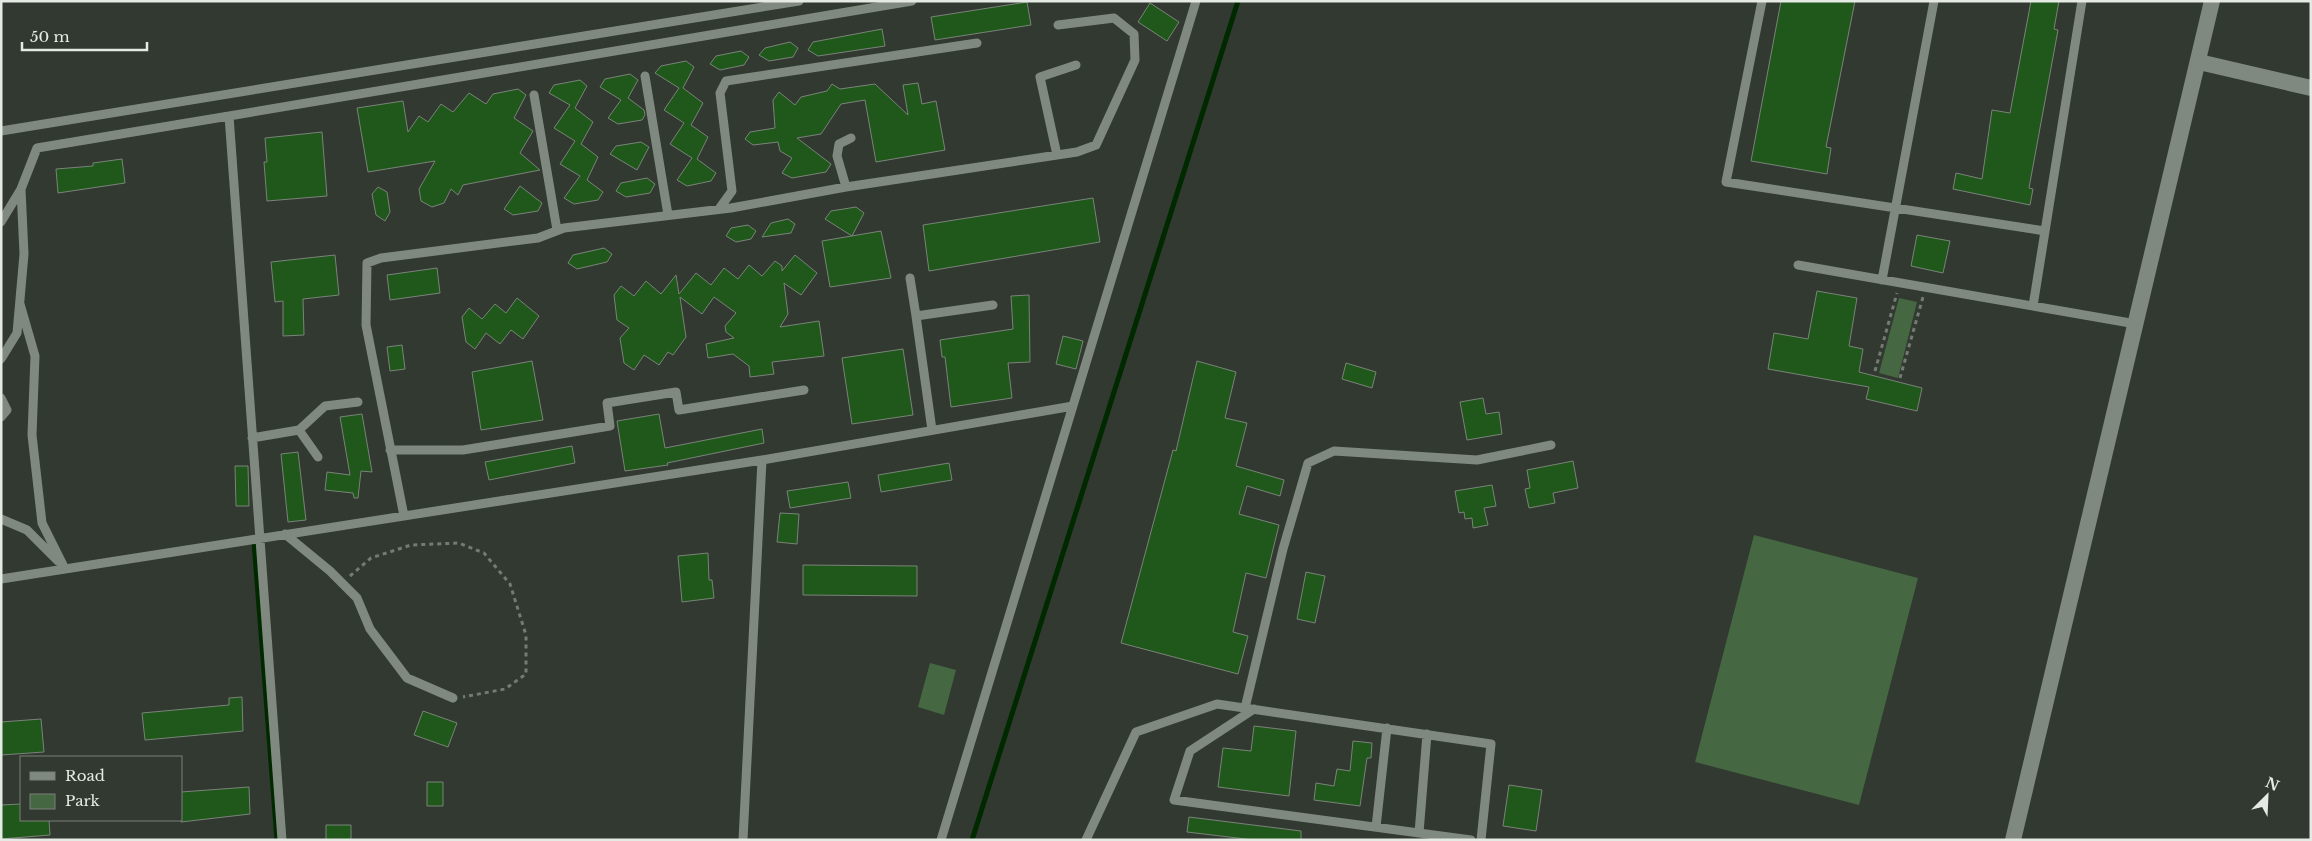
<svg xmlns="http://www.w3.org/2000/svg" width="2312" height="841" font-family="'Libre Baskerville',serif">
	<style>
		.green { fill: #456842 }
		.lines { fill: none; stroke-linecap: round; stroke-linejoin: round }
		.stream { stroke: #002900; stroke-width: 5 }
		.building { fill: #20581c; stroke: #7a8379 }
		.path { stroke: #747b73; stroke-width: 3; stroke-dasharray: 4 4; stroke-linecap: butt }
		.service { stroke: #80897f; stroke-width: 9 }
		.minor { stroke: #80897f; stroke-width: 16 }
	</style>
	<rect width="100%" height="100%" fill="#313930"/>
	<path class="green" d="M 1899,298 L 1917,302 L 1898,378 L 1879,373 Z
		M 1754,535 L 1918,578 L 1859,805 L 1695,762 Z
		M 930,663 L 956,670 L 944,715 L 918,707 Z"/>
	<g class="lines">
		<path class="stream" d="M 254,542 L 277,840
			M 972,840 L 1238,1"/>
	</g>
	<path class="building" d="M 1781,1 L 1855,1 L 1826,147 L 1831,148 L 1827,174 L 1751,161 Z
		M 2031,1 L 2059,1 L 2054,29 L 2058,30 L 2029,188 L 2033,189 L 2030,205 L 1953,189 L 1956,173 L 1982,179 L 1992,110 L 2010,113 Z
		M 1027,2 L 1031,25 L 935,40 L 931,17 Z
		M 1150,3 L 1179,22 L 1167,41 L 1138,22 Z
		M 882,29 L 885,46 L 818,56 L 808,50 L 813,42 Z
		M 790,42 L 798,48 L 793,57 L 769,61 L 759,55 L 765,48 Z
		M 741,51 L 749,57 L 744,65 L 720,70 L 710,64 L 716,56 Z
		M 686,61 L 694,67 L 683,88 L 703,103 L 691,125 L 708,137 L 697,159 L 716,173 L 711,181 L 687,186 L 677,180 L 692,158 L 670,144 L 684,123 L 664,110 L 679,88 L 655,73 L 661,66 Z
		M 630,74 L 638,80 L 628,98 L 644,110 L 645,115 L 642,120 L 618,124 L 608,118 L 621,100 L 600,87 L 605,79 Z
		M 580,80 L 587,86 L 575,108 L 593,122 L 581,144 L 598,157 L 587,180 L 603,192 L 598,200 L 574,204 L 564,198 L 580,176 L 560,164 L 575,141 L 554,128 L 570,105 L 549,93 L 554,85 Z
		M 918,83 L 922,104 L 936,101 L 945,150 L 876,162 L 865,100 L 841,104 L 821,134 L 797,138 L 831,164 L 826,172 L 792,178 L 782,173 L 792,158 L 780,151 L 778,142 L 753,145 L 745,139 L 750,132 L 775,128 L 773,100 L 779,92 L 795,105 L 801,97 L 827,91 L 832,84 L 840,89 L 875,84 L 908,115 L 903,85 Z
		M 518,89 L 526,95 L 514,118 L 533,131 L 520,153 L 540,170 L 463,185 L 458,195 L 451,189 L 444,203 L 432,207 L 421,201 L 419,189 L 435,161 L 368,172 L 357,108 L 403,101 L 408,132 L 419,116 L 428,122 L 441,104 L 453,112 L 469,93 L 486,104 L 493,94 Z
		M 322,132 L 327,196 L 267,201 L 264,162 L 267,162 L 265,138 Z
		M 641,142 L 649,147 L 637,170 L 610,154 L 616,146 Z
		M 122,159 L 125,183 L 58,193 L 56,169 L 93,166 L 93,163 Z
		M 647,178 L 655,184 L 650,193 L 626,197 L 616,191 L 621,183 Z
		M 520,186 L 542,203 L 538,211 L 513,215 L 504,209 Z
		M 378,187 L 387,192 L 390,212 L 385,221 L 376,215 L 372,194 Z
		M 1093,198 L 1100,242 L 929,271 L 923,225 Z
		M 856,207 L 864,213 L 852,236 L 825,219 L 831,211 Z
		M 788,219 L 795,224 L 791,233 L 762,237 L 771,223 Z
		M 748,225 L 756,231 L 751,239 L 736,242 L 726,236 L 731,228 Z
		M 881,231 L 891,278 L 830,287 L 822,241 Z
		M 1917,235 L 1950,241 L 1943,273 L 1911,266 Z
		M 604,248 L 612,254 L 607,262 L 577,269 L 568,263 L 573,255 Z
		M 335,255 L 339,295 L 303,299 L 304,335 L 283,336 L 283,301 L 275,302 L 271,262 Z
		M 795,255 L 817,273 L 801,295 L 784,283 L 788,314 L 780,327 L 819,321 L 824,356 L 772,362 L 774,374 L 750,377 L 749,366 L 733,354 L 708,358 L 706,344 L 734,338 L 726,332 L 725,326 L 736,313 L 714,297 L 702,314 L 680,297 L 686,337 L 673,355 L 668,352 L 659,365 L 644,355 L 634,370 L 624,363 L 620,338 L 629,328 L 617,320 L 614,295 L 621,286 L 634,296 L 646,281 L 661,294 L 676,275 L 679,294 L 696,273 L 711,285 L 724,268 L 738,279 L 749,265 L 762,276 L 775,261 L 782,266 L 782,271 Z
		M 437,268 L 440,293 L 390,300 L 387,275 Z
		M 1817,291 L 1857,298 L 1849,346 L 1863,349 L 1859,372 L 1922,388 L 1917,411 L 1866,399 L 1869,387 L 1768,369 L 1774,333 L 1808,339 Z
		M 1029,295 L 1030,362 L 1008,363 L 1012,398 L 951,407 L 945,357 L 942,357 L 940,340 L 1013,329 L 1011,296 Z
		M 517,298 L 539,316 L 523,339 L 511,330 L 500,344 L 486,333 L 475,349 L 466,342 L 462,317 L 469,308 L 482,319 L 495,304 L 506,313 Z
		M 1063,336 L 1083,341 L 1076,369 L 1056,364 Z
		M 402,345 L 405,369 L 390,371 L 387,347 Z
		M 903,349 L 913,415 L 852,424 L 842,358 Z
		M 532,361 L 543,420 L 481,430 L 472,372 Z
		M 1197,361 L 1236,372 L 1225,418 L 1247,423 L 1236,466 L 1284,480 L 1280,496 L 1247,486 L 1239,514 L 1279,525 L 1266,578 L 1246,573 L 1233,632 L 1248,636 L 1238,674 L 1121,643 L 1173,450 L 1176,451 Z
		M 1346,363 L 1376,372 L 1372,388 L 1342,379 Z
		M 1483,398 L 1486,414 L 1499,412 L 1502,434 L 1467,440 L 1460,402 Z
		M 362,414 L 372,472 L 361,471 L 358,498 L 354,498 L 353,493 L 325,490 L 327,472 L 350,475 L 340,417 Z
		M 659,414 L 665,448 L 762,429 L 764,443 L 667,463 L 668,465 L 625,471 L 617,421 Z
		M 572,446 L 575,463 L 489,480 L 485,462 Z
		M 298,452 L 306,520 L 288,522 L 281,454 Z
		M 1573,461 L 1578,488 L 1553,493 L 1555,503 L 1529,508 L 1525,489 L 1530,488 L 1527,470 Z
		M 949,463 L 952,480 L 881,492 L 878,475 Z
		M 235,466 L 248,466 L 249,506 L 236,506 Z
		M 848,482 L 851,498 L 790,508 L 787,491 Z
		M 1492,485 L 1496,506 L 1484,508 L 1488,525 L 1473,528 L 1472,518 L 1465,519 L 1464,512 L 1459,513 L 1455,491 Z
		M 780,513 L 799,514 L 797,544 L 777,542 Z
		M 708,553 L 709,580 L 712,580 L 714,598 L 682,602 L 678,556 Z
		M 803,565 L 917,566 L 917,596 L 803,595 Z
		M 1306,572 L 1325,576 L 1315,623 L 1297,619 Z
		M 242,697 L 243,731 L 145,740 L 142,713 L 229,705 L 229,698 Z
		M 423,711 L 457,723 L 448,747 L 414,735 Z
		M 41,719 L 44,752 L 1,755 L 1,722 Z
		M 1254,726 L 1296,731 L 1289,796 L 1218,787 L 1223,748 L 1251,751 Z
		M 1353,741 L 1372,743 L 1371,758 L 1367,758 L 1360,806 L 1314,800 L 1316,783 L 1334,786 L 1337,769 L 1350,771 Z
		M 427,782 L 443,782 L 443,806 L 427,806 Z
		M 1509,785 L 1542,790 L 1536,831 L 1503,826 Z
		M 249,787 L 250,814 L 181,822 L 181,792 Z
		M 21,804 L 21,820 L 49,820 L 50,835 L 1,839 L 1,805 Z
		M 1189,817 L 1301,831 L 1301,840 L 1254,840 L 1187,832 Z
		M 326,825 L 351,825 L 351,840 L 326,840 Z"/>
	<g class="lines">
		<path class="path" d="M 1875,371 L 1897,293
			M 1900,378 L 1923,297
			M 350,576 L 371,558 L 411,545 L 459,543 L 484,553 L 510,584 L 526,635 L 526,674 L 505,689 L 463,697"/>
		<path class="service" d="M 1762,1 L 1726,182 L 2045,231
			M 645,76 L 668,215
			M 534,95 L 557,230
			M 1,131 L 799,1
			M 1057,155 L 1040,77 L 1076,65
			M 846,187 L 837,156 L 839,144 L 851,138
			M 719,209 L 732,191 L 720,93 L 726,81 L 977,43
			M 1,222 L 21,189 L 37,148 L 229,116
			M 1798,265 L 2136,324
			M 910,278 L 916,316
			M 1882,280 L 1934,1
			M 20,304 L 35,356 L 32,435 L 42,523 L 65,569
			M 2033,306 L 2082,1
			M 1,359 L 17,333 L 24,254 L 21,189
			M 1,398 L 7,410 L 1,417
			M 299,430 L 325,406 L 358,402
			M 932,430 L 916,316 L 993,305
			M 252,438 L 299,430 L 318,457
			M 390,450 L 463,450 L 610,426 L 607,403 L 676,392 L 679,410 L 804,390
			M 404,516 L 366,325 L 367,263 L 381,258 L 538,238 L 564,228 L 731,208 L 846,187 L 1077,152 L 1096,145 L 1135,60 L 1134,34 L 1114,18 L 1058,25
			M 1,519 L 27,530 L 58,561
			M 285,534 L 330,571 L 357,598 L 370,629 L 407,678 L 453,698
			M 1,579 L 762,460 L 1073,406
			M 1245,708 L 1283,549 L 1308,463 L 1334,451 L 1477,460 L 1551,445
			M 1254,709 L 1190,751 L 1174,800 L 1471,840
			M 1376,827 L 1387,728
			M 1419,833 L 1427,734
			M 282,840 L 229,116 L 912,1
			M 743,840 L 762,460
			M 941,840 L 1196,1
			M 1086,840 L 1136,732 L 1217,704 L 1491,744 L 1481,840"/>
		<path class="minor" d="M 2199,62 L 2311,88
			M 2013,840 L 2212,1"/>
	</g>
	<rect width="2312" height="841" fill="none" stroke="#e5eae4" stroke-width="5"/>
	<rect x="20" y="756" width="162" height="65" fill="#313930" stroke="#798078"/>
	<rect x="30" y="772" width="25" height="8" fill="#80897f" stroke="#798078"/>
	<text x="65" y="781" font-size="15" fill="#e5eae4">Road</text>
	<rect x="30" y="794" width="25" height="15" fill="#456842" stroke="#798078"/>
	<text x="65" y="806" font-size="15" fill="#e5eae4">Park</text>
	<g transform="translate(2267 796) rotate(24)" stroke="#313930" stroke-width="4" paint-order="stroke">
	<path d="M0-4L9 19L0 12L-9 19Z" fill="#e5eae4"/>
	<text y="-8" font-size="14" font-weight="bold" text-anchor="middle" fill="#e5eae4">N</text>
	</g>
	<path d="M22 42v8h125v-8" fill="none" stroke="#e5eae4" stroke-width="2.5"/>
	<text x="30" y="42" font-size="15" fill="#e5eae4" stroke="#313930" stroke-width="4" paint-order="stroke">50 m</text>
</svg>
